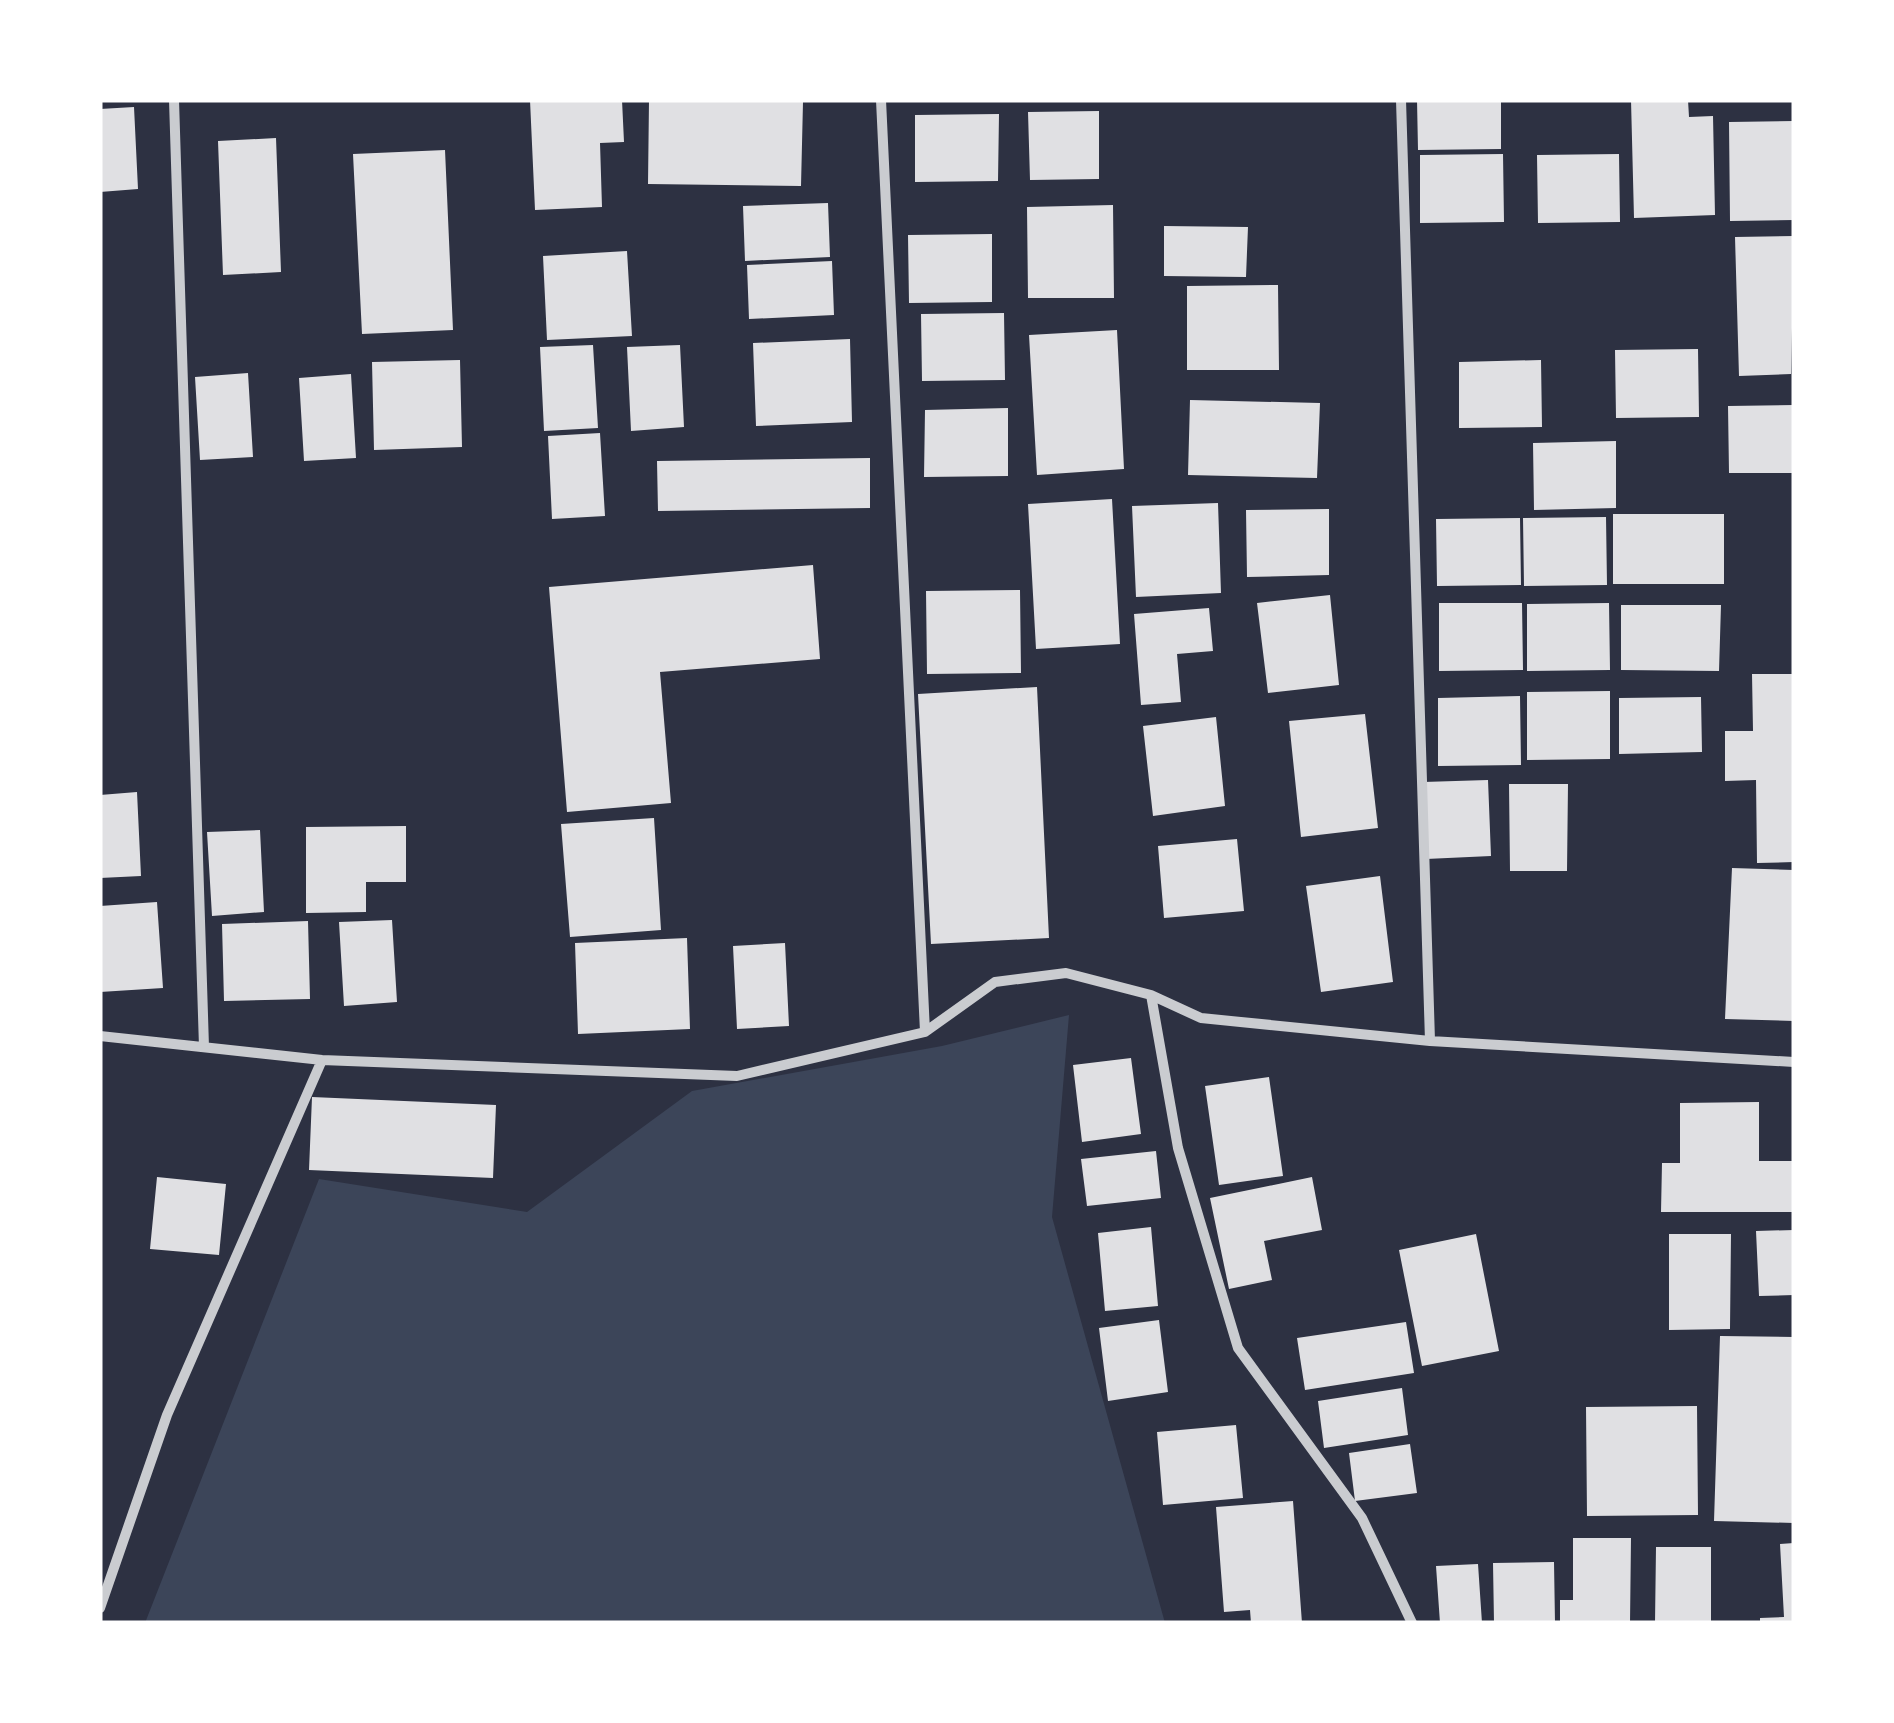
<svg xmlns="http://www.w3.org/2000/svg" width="1894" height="1723" font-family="Georgia,serif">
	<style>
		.green { fill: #3c4559 }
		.building { fill: #e0e0e3 }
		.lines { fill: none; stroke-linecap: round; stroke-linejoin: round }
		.minor { stroke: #caccd0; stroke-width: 10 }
	</style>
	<rect width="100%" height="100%" fill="#2d3142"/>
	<path class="green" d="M 1069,1015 L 1052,1217 L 1165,1623 L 145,1623 L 319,1179 L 527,1212 L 692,1091 L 942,1046 Z"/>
	<path class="building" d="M 530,100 L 622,100 L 624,142 L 600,143 L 602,207 L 535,210 Z
		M 649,100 L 803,102 L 801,186 L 648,184 Z
		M 1417,100 L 1501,100 L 1501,149 L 1418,150 Z
		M 1631,100 L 1688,100 L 1689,117 L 1713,116 L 1715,215 L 1634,218 Z
		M 134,107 L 138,189 L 100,192 L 100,109 Z
		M 1099,111 L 1099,179 L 1030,180 L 1028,112 Z
		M 999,114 L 998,181 L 915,182 L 915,115 Z
		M 1794,121 L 1794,220 L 1730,221 L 1729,122 Z
		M 276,138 L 281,272 L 223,275 L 218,141 Z
		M 445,150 L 453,330 L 362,334 L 353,154 Z
		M 1503,154 L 1504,222 L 1420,223 L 1420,155 Z
		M 1619,154 L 1620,222 L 1538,223 L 1537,155 Z
		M 828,203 L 830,257 L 745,261 L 743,206 Z
		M 1113,205 L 1114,298 L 1028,298 L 1027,207 Z
		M 1164,226 L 1248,227 L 1246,277 L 1164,276 Z
		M 992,234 L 992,302 L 909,303 L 908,235 Z
		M 1794,236 L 1791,374 L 1739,376 L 1735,237 Z
		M 627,251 L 632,336 L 547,340 L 543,256 Z
		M 832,261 L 834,315 L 749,319 L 747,265 Z
		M 1278,285 L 1279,370 L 1187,370 L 1187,286 Z
		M 1004,313 L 1005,380 L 922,381 L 921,314 Z
		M 1117,330 L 1124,469 L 1037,475 L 1029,335 Z
		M 850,339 L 852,422 L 756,426 L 753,343 Z
		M 593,345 L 598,428 L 544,431 L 540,347 Z
		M 680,345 L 684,427 L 631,431 L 627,347 Z
		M 1698,349 L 1699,417 L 1616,418 L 1615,350 Z
		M 460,360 L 462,447 L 374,450 L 372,362 Z
		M 1541,360 L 1542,427 L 1459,428 L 1459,362 Z
		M 248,373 L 253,457 L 200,460 L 195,377 Z
		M 351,374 L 356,458 L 304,461 L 299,378 Z
		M 1190,400 L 1320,403 L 1317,478 L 1188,475 Z
		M 1794,405 L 1794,473 L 1729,473 L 1728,406 Z
		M 1008,408 L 1008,476 L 924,477 L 925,410 Z
		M 600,433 L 605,516 L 552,519 L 548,436 Z
		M 1616,441 L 1616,508 L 1534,510 L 1533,443 Z
		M 870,458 L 870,508 L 658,511 L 657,461 Z
		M 1112,499 L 1120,644 L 1036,649 L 1028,504 Z
		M 1218,503 L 1221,593 L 1136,597 L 1132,506 Z
		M 1329,509 L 1329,575 L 1247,577 L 1246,510 Z
		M 1613,514 L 1724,514 L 1724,584 L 1613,584 Z
		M 1606,517 L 1607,585 L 1524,586 L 1523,518 Z
		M 1520,518 L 1521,585 L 1437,586 L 1436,519 Z
		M 813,565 L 820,659 L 660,672 L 671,803 L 567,812 L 549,587 Z
		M 1020,590 L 1021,673 L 927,674 L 926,591 Z
		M 1330,595 L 1339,685 L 1268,693 L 1257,603 Z
		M 1439,603 L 1522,603 L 1523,670 L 1439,671 Z
		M 1609,603 L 1610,670 L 1527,671 L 1527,604 Z
		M 1621,605 L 1721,605 L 1719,671 L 1621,670 Z
		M 1209,608 L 1213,651 L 1177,654 L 1181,702 L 1141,705 L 1134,614 Z
		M 1752,674 L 1794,674 L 1794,862 L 1757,863 L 1756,780 L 1725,781 L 1725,731 L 1753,731 Z
		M 1037,687 L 1049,938 L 931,944 L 918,694 Z
		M 1610,691 L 1610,759 L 1527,760 L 1527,692 Z
		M 1520,696 L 1521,765 L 1438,766 L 1438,698 Z
		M 1701,697 L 1702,752 L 1619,754 L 1619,698 Z
		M 1365,714 L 1378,828 L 1301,837 L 1289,721 Z
		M 1216,717 L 1225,806 L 1153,816 L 1143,726 Z
		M 1488,780 L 1491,856 L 1426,859 L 1423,782 Z
		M 1509,784 L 1568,784 L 1567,871 L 1510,871 Z
		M 137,792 L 141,876 L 100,878 L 100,795 Z
		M 654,818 L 661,930 L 570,937 L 561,824 Z
		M 406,826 L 406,882 L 366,882 L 366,912 L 306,913 L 306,827 Z
		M 260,830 L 264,912 L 212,916 L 207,832 Z
		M 1237,839 L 1244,911 L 1164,918 L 1158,846 Z
		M 1732,868 L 1794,870 L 1794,1021 L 1725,1019 Z
		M 1380,876 L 1393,982 L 1321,992 L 1306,886 Z
		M 157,902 L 163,988 L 100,992 L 100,906 Z
		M 392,920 L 397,1002 L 344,1006 L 339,922 Z
		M 308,921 L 310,999 L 224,1001 L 222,924 Z
		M 687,938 L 690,1029 L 578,1034 L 575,943 Z
		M 785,943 L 789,1026 L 737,1029 L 733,946 Z
		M 1131,1058 L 1141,1134 L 1082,1142 L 1073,1065 Z
		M 1269,1077 L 1283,1176 L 1219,1185 L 1205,1086 Z
		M 312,1097 L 496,1105 L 493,1178 L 309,1170 Z
		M 1759,1102 L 1759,1161 L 1794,1161 L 1794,1212 L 1661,1212 L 1662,1163 L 1680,1163 L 1680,1103 Z
		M 1156,1151 L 1161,1198 L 1087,1206 L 1081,1159 Z
		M 157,1177 L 226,1184 L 219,1255 L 150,1249 Z
		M 1312,1177 L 1322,1230 L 1264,1241 L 1272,1280 L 1229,1289 L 1210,1198 Z
		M 1151,1227 L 1158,1306 L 1105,1311 L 1098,1233 Z
		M 1794,1230 L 1794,1295 L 1759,1296 L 1756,1231 Z
		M 1476,1234 L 1499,1351 L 1422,1366 L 1399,1250 Z
		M 1669,1234 L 1731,1234 L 1730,1329 L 1669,1330 Z
		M 1159,1320 L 1168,1392 L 1108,1401 L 1099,1328 Z
		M 1406,1322 L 1414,1373 L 1305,1390 L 1297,1338 Z
		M 1720,1336 L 1794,1337 L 1794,1523 L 1714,1521 Z
		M 1402,1388 L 1408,1435 L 1324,1448 L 1318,1401 Z
		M 1697,1406 L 1698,1515 L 1587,1516 L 1586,1407 Z
		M 1236,1425 L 1243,1498 L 1163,1505 L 1157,1432 Z
		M 1410,1444 L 1417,1493 L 1355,1501 L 1349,1453 Z
		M 1293,1501 L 1302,1623 L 1251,1623 L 1250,1610 L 1224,1612 L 1216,1507 Z
		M 1573,1538 L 1631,1538 L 1630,1623 L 1560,1623 L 1560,1600 L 1573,1600 Z
		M 1794,1543 L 1794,1623 L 1760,1623 L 1760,1618 L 1784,1617 L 1780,1544 Z
		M 1656,1547 L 1711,1547 L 1711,1623 L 1655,1623 Z
		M 1554,1562 L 1555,1623 L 1494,1623 L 1493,1563 Z
		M 1478,1564 L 1482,1623 L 1440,1623 L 1436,1566 Z"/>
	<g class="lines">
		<path class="minor" d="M 174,100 L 204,1047
			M 881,100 L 925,1032
			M 1401,100 L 1430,1041
			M 1151,995 L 1178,1148 L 1238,1348 L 1362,1518 L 1412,1623
			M 100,1036 L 322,1060 L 737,1076 L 925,1032 L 995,982 L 1066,973 L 1151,995 L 1201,1018 L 1430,1041 L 1794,1062
			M 100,1608 L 167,1415 L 322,1060"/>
	</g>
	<rect width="1894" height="1723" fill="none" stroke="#ffffff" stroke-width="205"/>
</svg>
